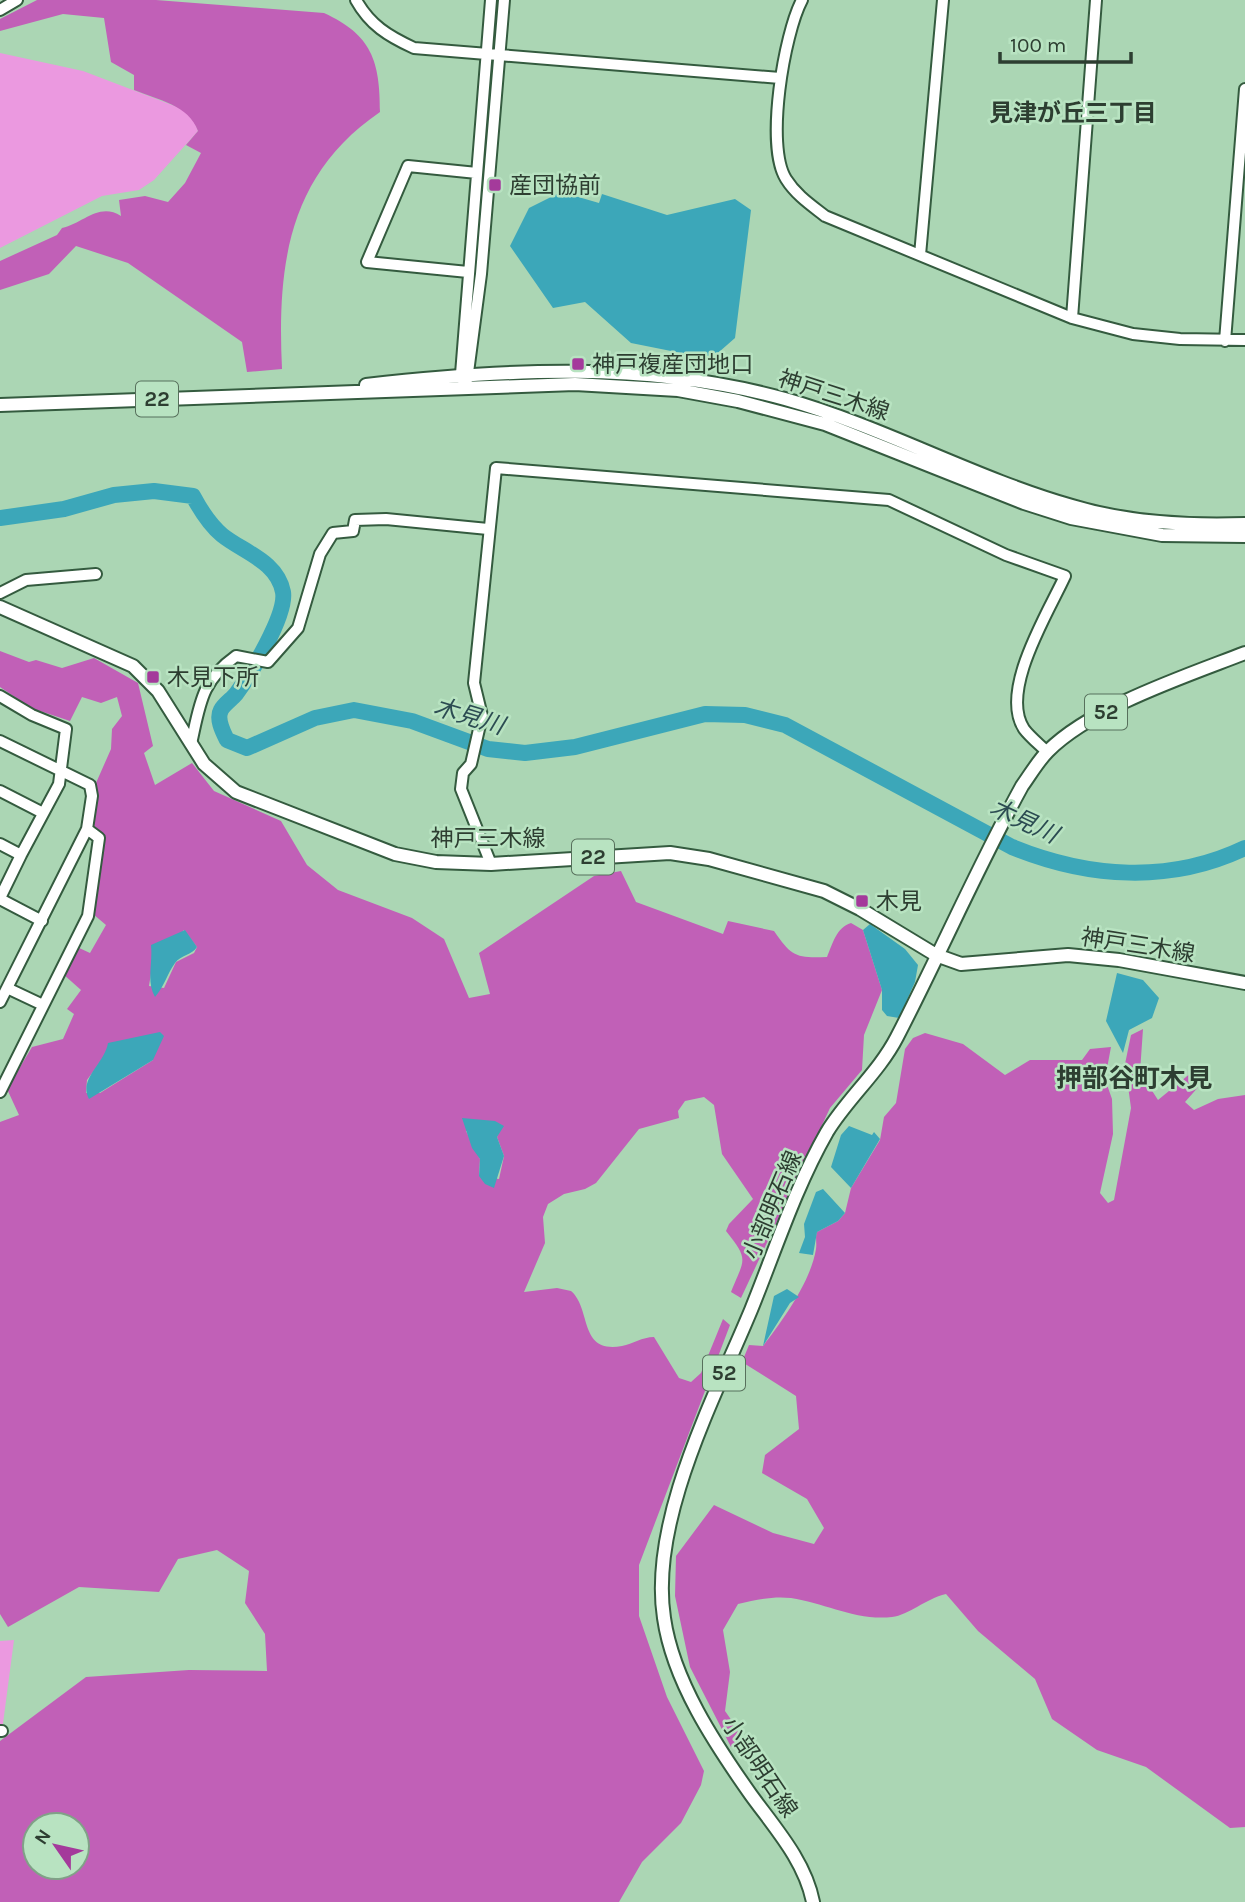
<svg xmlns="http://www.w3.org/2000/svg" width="1245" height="1902" font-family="Karla,'Noto Sans JP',sans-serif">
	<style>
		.green { fill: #eb99e0 }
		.forest { fill: #c160b7; fill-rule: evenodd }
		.water { fill: #3ca7b9 }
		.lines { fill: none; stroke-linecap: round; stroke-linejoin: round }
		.river { stroke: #3ca7b9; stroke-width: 16 }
		.minor-casing { stroke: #345b3f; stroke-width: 14 }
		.major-casing { stroke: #345b3f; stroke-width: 16 }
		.minor { stroke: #fff; stroke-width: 10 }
		.major { stroke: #fff; stroke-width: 12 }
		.poi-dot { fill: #a43a9b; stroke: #b8e3c1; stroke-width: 2.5 }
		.labels { text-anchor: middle; stroke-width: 5; stroke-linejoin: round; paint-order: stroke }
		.shield { fill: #b8e3c1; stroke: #57705c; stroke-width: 2 }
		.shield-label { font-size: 21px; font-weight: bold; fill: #2d3e31 }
		.poi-label { font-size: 23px; fill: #2d3e31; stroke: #b8e3c1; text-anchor: start }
		.street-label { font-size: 23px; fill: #2d3e31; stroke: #b8e3c1 }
		.neighbourhood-label { font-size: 24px; font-weight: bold; fill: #2d3e31; stroke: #b8e3c1 }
		.water-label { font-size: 24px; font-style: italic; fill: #2c4c52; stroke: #b8e3c1 }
		.quarter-label { font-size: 26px; font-weight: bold; fill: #2d3e31; stroke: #b8e3c1 }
	</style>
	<rect width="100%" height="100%" fill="#abd6b4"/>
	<path class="green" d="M 0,53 L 83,71 L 180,108 L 193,118 L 198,131 L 154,180 L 139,190 L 102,196 L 0,248 Z
		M 14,1640 L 2,1731 L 0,1731 L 0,1641 Z"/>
	<path class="forest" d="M 37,0 L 156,0 L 324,13 C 372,35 380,61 380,112 C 288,175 277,265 282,369 L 247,372 L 242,342 L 128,263 L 76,246 L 49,274 L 0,290 L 0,261 L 57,235 L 62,228 C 84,223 99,202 121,216 L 119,200 L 145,196 L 168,202 L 185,183 L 201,153 L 186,145 L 198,131 C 189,105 158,100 134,90 L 134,75 L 111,62 L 104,18 L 63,14 L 0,31 L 0,19 Z
		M 0,651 L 29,662 L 36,660 L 62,668 L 94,658 L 138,683 L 153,746 L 144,753 L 155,785 L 192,763 L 214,791 L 281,821 L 307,865 L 338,890 L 412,918 L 444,939 L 469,998 L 490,994 L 479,953 L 594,876 L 621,871 L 636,902 L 723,934 L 728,921 L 774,931 C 792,957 796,958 827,957 C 833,943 836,928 851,923 L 863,930 L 882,990 L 864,1035 L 862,1070 L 830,1108 L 741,1298 L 731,1292 C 744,1259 750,1261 726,1231 L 729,1224 L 753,1199 L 722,1154 L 714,1105 L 704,1097 L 685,1101 L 678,1111 L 679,1118 L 639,1129 L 596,1183 L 585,1189 L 564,1194 L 548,1204 L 543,1217 L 545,1243 L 524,1292 L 557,1288 L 571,1291 C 592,1309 578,1354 622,1346 C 633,1344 642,1337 654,1337 L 679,1378 L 691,1382 L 701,1373 L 723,1319 L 730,1325 L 639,1565 L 639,1616 L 667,1697 L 704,1771 L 701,1785 L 681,1823 L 642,1862 L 619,1902 L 0,1902 L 0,1741 L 86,1677 L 189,1670 L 267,1671 L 265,1634 L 245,1603 L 249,1571 L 217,1550 L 178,1559 L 159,1592 L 79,1587 L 8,1627 L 0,1614 L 0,1122 L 19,1115 L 7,1089 L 32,1047 L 63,1039 L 74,1014 L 67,1009 L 81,990 L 63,974 L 77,947 L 90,953 L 106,925 L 93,914 L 104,836 L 93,825 L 96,783 L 111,749 L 112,729 L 122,716 L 117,697 L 101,703 L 82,697 L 70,721 L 31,708 L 0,687 ZM 184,930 L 197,947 L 194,953 L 176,962 L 164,988 L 149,986 L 153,961 ZM 106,1054 L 153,1060 L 100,1093 L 86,1093 L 87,1080 ZM 501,1128 L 497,1137 L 504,1156 L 499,1179 L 479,1176 L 480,1159 L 466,1131 ZM 35,1825 L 77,1825 L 77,1867 L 35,1867 Z
		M 1143,1029 L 1140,1072 L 1158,1100 L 1197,1068 L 1208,1076 L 1185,1102 L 1194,1110 L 1218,1099 L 1245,1095 L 1245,1827 L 1230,1828 L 1146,1767 L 1097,1750 L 1052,1719 L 1035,1679 L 978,1631 L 946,1594 C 925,1599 909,1615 892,1617 C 856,1621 825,1603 791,1598 C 772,1596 756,1600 738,1604 L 723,1630 L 730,1672 L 725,1711 L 744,1738 L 731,1747 L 690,1667 L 675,1596 L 676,1556 L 714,1505 L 773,1533 L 814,1544 L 824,1528 L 807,1499 L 762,1473 L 765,1455 L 799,1429 L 796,1396 L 742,1362 L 749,1345 L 763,1346 C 783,1320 811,1281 816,1249 C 817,1242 815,1238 817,1232 L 838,1221 L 845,1213 L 851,1188 L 880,1140 L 884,1117 L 896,1103 L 905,1049 L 913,1038 L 925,1033 L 963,1044 L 1005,1075 L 1030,1060 L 1082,1060 L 1090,1049 L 1111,1047 L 1105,1079 L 1112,1099 L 1113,1134 L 1100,1193 L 1108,1203 L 1114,1200 L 1131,1108 L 1125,1064 L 1131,1035 Z"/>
	<path class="water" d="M 561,192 L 599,203 L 602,194 L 667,215 L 735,199 L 751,210 L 735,338 L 711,359 L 631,343 L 585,302 L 553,308 L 510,246 L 529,208 Z
		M 870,924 L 905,949 L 918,965 L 915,982 L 899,1018 L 887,1016 L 882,1010 L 882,990 L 863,930 Z
		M 185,930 L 197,947 C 192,955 181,955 175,963 C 167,974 164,987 155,997 C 146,981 153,964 151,945 Z
		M 1117,973 L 1143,980 L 1159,998 L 1152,1018 L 1129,1030 L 1123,1053 L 1106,1021 Z
		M 160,1032 L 164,1036 L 153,1060 L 89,1099 C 78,1079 105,1063 108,1043 Z
		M 462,1118 L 495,1121 L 504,1126 L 497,1137 L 504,1156 L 494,1188 L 485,1184 L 479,1176 L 480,1159 L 472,1148 Z
		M 849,1126 L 872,1135 L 874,1132 L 880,1139 L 851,1188 L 831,1167 L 841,1135 Z
		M 823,1189 L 845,1213 L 838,1221 L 817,1232 L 813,1255 L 799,1253 L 805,1237 L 804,1224 L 816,1192 Z
		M 787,1289 L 799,1297 L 790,1303 L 763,1346 L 774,1296 Z"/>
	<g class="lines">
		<path class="river" d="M 0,518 L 64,509 L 114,495 L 154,491 L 193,496 C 201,511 209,524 222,535 C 243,552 277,561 283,592 C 287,615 250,675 236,694 C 232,699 224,704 221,710 C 216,719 223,732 227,740 L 247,748 L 315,718 L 354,710 L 412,721 L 488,749 L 525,753 L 575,747 L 705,714 L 745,715 L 785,725 L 1012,847 C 1088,878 1170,884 1245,848"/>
		<defs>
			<path id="minor" d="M 356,0 C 370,25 388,36 414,48 L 780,78
				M 802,0 C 784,34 765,146 786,179 C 796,195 811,205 825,216 L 1072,318 L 1133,334 L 1180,339 L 1245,340
				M 0,10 L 17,0
				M 920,255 L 943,0
				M 468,272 L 367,262 L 408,166 L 477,173
				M 1072,318 L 1096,0
				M 1225,341 L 1245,89
				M 467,380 L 481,274 L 504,0
				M 463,381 L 461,374 L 491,0
				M 0,593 L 26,580 L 96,574
				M 0,696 L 32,715 L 66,729 L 59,784 L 21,855
				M 0,741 L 90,785 L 92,796 L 87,829 L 0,1002
				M 191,744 C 200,704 201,681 236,656 L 268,662 L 298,628 L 320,554 L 333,533 L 353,531 L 355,520 L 386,519 L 488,529
				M 0,791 L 43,813
				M 0,844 L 21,855 L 0,898
				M 491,864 L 461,789 L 463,773 L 471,764 L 482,716 L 474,683 L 496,468 L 889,500 L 1006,555 L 1065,576 C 1048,613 999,691 1024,729 C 1030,737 1040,745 1047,752
				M 0,899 L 42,921
				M 7,988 L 43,1005
				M 0,1092 L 88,916 L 99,838 L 87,829
				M 0,1731 L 2,1731"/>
			<path id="major" d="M 366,385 C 507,369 647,361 785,399 C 884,427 974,478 1072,506 C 1128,523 1187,526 1245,524
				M 0,405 L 575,384 L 678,390 L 738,401 L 825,424 L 1024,503 L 1071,518 L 1162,535 L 1245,536
				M 0,607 L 133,666 L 158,691 L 204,764 L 236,792 L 395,854 L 436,862 L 491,864 L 670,853 L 709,859 L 824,891 L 860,909 L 936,955 L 961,964 L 1068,955 L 1119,960 L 1245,983
				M 813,1902 C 805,1861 775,1828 751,1795 C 715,1744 673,1681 664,1618 C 649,1521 714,1399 751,1310 C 775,1251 795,1188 827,1132 C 847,1099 879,1072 897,1037 C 940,954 977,868 1022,786 C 1030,775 1038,761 1048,751 C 1092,707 1186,676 1245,653"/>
		</defs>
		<use href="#minor" class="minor-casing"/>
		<use href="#major" class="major-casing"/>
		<use href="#minor" class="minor"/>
		<use href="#major" class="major"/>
	</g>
	<g class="poi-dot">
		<rect x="488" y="178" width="14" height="14" rx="3.5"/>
		<rect x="571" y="357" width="14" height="14" rx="3.5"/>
		<rect x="146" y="670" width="14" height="14" rx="3.5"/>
		<rect x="855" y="894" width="14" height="14" rx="3.5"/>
	</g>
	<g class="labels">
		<g class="shield">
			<rect x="136" y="381.5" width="42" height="35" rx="5"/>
			<rect x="1085" y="694.5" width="42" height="35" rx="5"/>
			<rect x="572" y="839.5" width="42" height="35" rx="5"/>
			<rect x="703" y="1355.5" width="42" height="35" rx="5"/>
		</g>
		<g class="shield-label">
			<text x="157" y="406">22</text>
			<text x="1106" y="719">52</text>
			<text x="593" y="864">22</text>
			<text x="724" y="1380">52</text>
		</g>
		<g class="poi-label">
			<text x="509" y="193">産団協前</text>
			<text x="592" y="372">神戸複産団地口</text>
			<text x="167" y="685">木見下所</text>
			<text x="876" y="909">木見</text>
		</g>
		<g class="street-label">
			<text transform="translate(834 395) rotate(18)" y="8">神戸三木線</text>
			<text x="488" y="846">神戸三木線</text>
			<text transform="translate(1138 945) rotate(9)" y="8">神戸三木線</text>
			<text transform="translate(772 1205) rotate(-67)" y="8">小部明石線</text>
			<text transform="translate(760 1767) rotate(56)" y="8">小部明石線</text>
		</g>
		<g class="neighbourhood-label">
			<text x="1073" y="121">見津が丘三丁目</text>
		</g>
		<g class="water-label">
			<text transform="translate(469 716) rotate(17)" y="8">木見川</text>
			<text transform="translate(1024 821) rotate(25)" y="8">木見川</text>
		</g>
		<g class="quarter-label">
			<text x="1134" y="1087">押部谷町木見</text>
		</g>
	</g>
	<g transform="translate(56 1846) rotate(304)"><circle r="33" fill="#b8e3c1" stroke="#80a187" stroke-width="2"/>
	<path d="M0-5L12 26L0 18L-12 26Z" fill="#a43a9b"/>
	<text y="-10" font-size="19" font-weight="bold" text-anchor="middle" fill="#2d3e31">N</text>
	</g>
	<path d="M1000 52v10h131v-10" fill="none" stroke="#2d3e31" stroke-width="3.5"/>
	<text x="1010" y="52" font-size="21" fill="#2d3e31" stroke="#b8e3c1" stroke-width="5" paint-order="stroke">100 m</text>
</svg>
